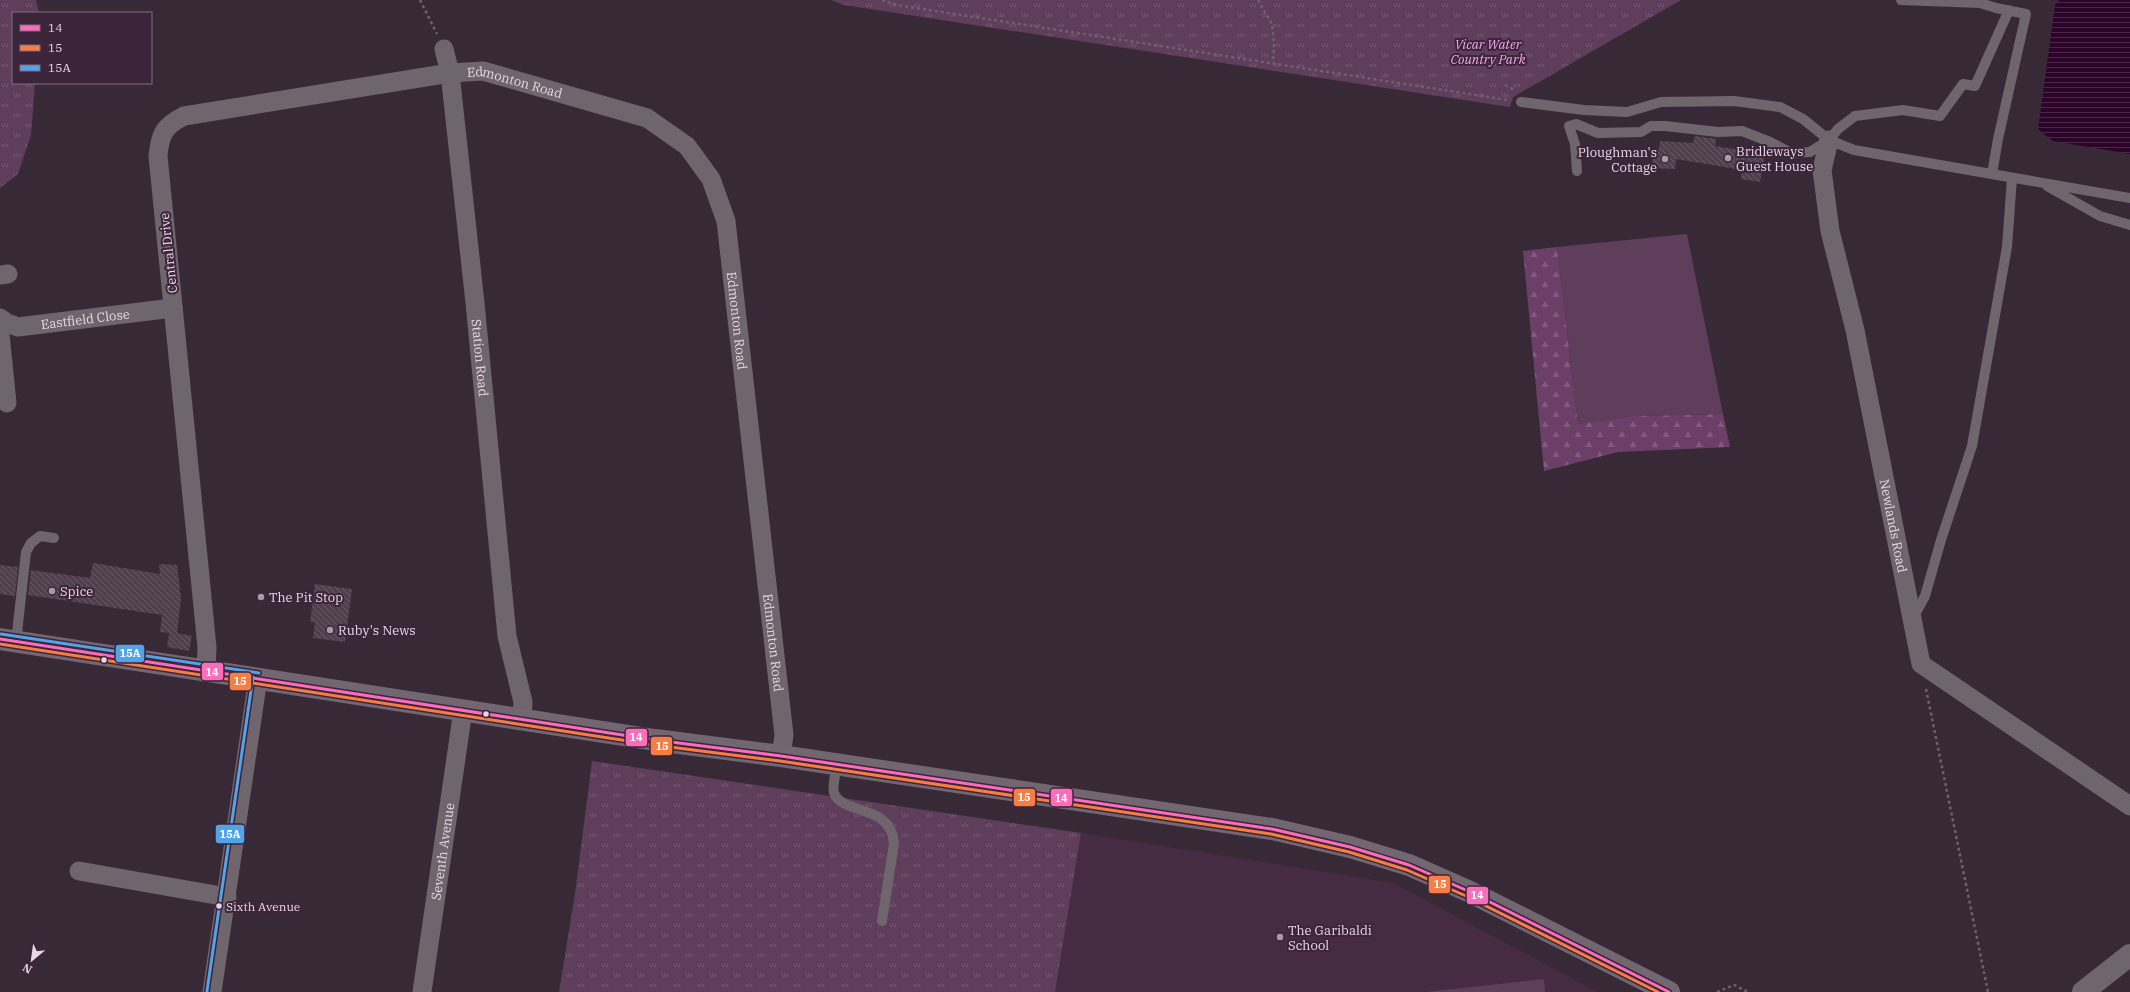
<svg xmlns="http://www.w3.org/2000/svg" width="2130" height="992" font-family="'IBM Plex Serif',serif">
	<style>
		.built { fill: #462b43 }
		.grass { fill: #5f3e5c }
		.forest { fill: url(#forest-firs) }
		.park { fill: url(#park-tufts) }
		.water { fill: url(#water-rules) }
		.building { fill: url(#building-back-hatch) }
		.lines { fill: none; stroke-linecap: round; stroke-linejoin: round }
		.path { stroke: #6c626b; stroke-width: 2.5; stroke-dasharray: 3 3; stroke-linecap: butt }
		.service { stroke: #6e656d; stroke-width: 10 }
		.minor { stroke: #6e656d; stroke-width: 19 }
		.tertiary { stroke: #6e656d; stroke-width: 22 }
		.secondary { stroke: #726671; stroke-width: 22 }
		.bus-1-casing { stroke: #3c253a; stroke-width: 6 }
		.bus-2-casing { stroke: #3c253a; stroke-width: 6 }
		.bus-3-casing { stroke: #3c253a; stroke-width: 6 }
		.bus-1 { stroke: #fb6dba; stroke-width: 3 }
		.bus-2 { stroke: #f77d43; stroke-width: 3 }
		.bus-3 { stroke: #53a3e8; stroke-width: 3 }
		.poi-dot { fill: #a99aa8; stroke: #3c253a; stroke-width: 1.5 }
		.bus-dot { fill: #e7d7e5; stroke: #3c253a; stroke-width: 1.5 }
		.labels { text-anchor: middle; stroke-width: 4; stroke-linejoin: round; paint-order: stroke }
		.bus-label { font-size: 12px; fill: #e7d7e5; stroke: #3c253a; text-anchor: start }
		.park-label { font-size: 13px; font-style: italic; fill: #f3a7ec; stroke: #3c253a }
		.street-label { font-size: 13px; fill: #e7d7e5; stroke: #3c253a }
		.poi-label { font-size: 13px; fill: #e7d7e5; stroke: #3c253a; text-anchor: start }
		.line-badge { stroke: #3c253a; stroke-width: 1.5 }
		.badge-label { font-size: 11px; text-anchor: middle; font-weight: bold; fill: #fff }
	</style>
	<defs>
		<pattern id="forest-firs" width="22" height="20" patternUnits="userSpaceOnUse"><rect width="22" height="20" fill="#6c3f68"/><path d="M5 1l3.5 6h-7zM16 11l3.5 6h-7z" fill="#815a7d"/></pattern>
		<pattern id="park-tufts" width="24" height="20" patternUnits="userSpaceOnUse"><rect width="24" height="20" fill="#5f3e5c"/><path d="M3 7l-1-3M5 7V3M7 7l1-3M15 17l-1-3M17 17v-4M19 17l1-3" fill="none" stroke="#765973"/></pattern>
		<pattern id="water-rules" width="6" height="5" patternUnits="userSpaceOnUse"><rect width="6" height="5" fill="#2c042a"/><path d="M0 2.5h6" fill="none" stroke="#4b2849"/></pattern>
		<pattern id="building-back-hatch" width="6" height="6" patternUnits="userSpaceOnUse"><rect width="6" height="6" fill="#50404e"/><path d="M-1 5l2 2M0 0l6 6M5-1l2 2" fill="none" stroke="#695b67"/></pattern>
	</defs>
	<rect width="100%" height="100%" fill="#372a36"/>
	<path class="built" d="M 1081,833 L 1393,883 L 1598,992 L 1055,992 Z"/>
	<path class="grass" d="M 1687,234 L 1723,414 L 1632,416 L 1578,424 L 1557,247 Z
		M 1544,979 L 1545,992 L 1426,992 Z"/>
	<path class="forest" d="M 1557,247 L 1578,424 L 1632,416 L 1723,414 L 1730,447 L 1618,452 L 1544,471 L 1523,251 Z"/>
	<path class="park" d="M 0,0 L 36,0 L 39,13 L 13,13 L 13,83 L 35,83 L 31,135 L 18,174 L 0,188 Z
		M 831,0 L 1681,0 L 1513,97 L 1510,107 L 844,5 Z
		M 592,761 L 1081,833 L 1055,992 L 559,992 L 575,894 Z"/>
	<path class="water" d="M 2059,0 L 2130,0 L 2130,154 L 2053,141 L 2038,129 L 2055,5 Z"/>
	<path class="building" d="M 1695,136 L 1716,139 L 1715,146 L 1765,154 L 1760,182 L 1741,179 L 1742,170 L 1676,159 L 1675,169 L 1652,168 L 1654,148 L 1659,149 L 1660,141 L 1693,143 Z
		M 93,563 L 160,574 L 159,564 L 177,565 L 181,599 L 177,633 L 192,636 L 189,651 L 167,647 L 169,633 L 160,632 L 162,615 L 28,595 L 31,570 L 90,578 Z
		M 0,565 L 18,567 L 15,596 L 0,594 Z
		M 315,584 L 352,589 L 345,642 L 313,638 L 315,623 L 310,622 Z"/>
	<g class="lines">
		<path class="path" d="M 420,0 L 437,34
			M 882,0 L 897,5 L 1508,100
			M 1258,0 L 1272,24 L 1274,42 L 1273,63
			M 1505,85 L 1515,90
			M 1926,689 L 1988,992
			M 1717,992 L 1734,985 L 1748,992"/>
		<path class="service" d="M 1901,0 L 1980,3 L 1996,8 L 2026,14 L 1998,139 L 1992,174
			M 1521,102 L 1584,110 L 1627,112 L 1661,102 L 1734,101 L 1780,107 L 1803,119 L 1829,140 L 1854,150 L 2130,198
			M 1577,171 L 1575,144 L 1569,126 L 1576,124 L 1598,133 L 1641,132 L 1651,126 L 1665,126 L 1718,132 L 1742,131 L 1770,142 L 1791,153 L 1810,152 L 1829,140 L 1838,129 L 1855,116 L 1903,110 L 1940,116 L 1963,84 L 1975,86 L 2009,10
			M 2047,186 L 2100,216 L 2130,225
			M 1913,618 L 1925,596 L 1941,540 L 1972,446 L 2007,247 L 2012,178
			M 16,642 L 26,552 L 31,543 L 40,536 L 54,538
			M 837,765 C 836,773 832,785 834,793 C 842,815 891,804 894,843 L 882,921"/>
		<g class="minor">
			<path id="s1" d="M 444,49 L 450,73 L 475,303 L 507,636 L 523,702 L 522,719"/>
			<path id="s2" d="M 1829,140 L 1822,170 L 1830,231 L 1855,330 L 1921,664 L 2130,806"/>
			<path d="M 0,275 L 8,274"/>
			<path id="s3" d="M 0,318 L 7,323 L 18,327 L 173,308"/>
			<path d="M 0,334 L 7,403"/>
			<path id="s4" d="M 206,670 L 207,647 L 158,156 C 160,134 164,126 184,116 L 450,73 L 483,71 L 647,118 L 687,146 L 711,179 L 726,221 L 784,735 L 781,756"/>
			<path d="M 79,871 L 227,897"/>
			<path d="M 212,992 L 258,678"/>
			<path id="s5" d="M 422,992 L 463,710"/>
		</g>
		<path class="tertiary" d="M 2083,992 L 2130,955"/>
		<path class="secondary" d="M 0,639 L 655,740 L 781,756 L 1272,829 L 1350,847 L 1409,865 L 1468,891 L 1669,992"/>
		<defs>
			<path id="bus-1" d="M 0,639 L 655,740 L 781,756 L 1272,829 L 1350,847 L 1409,865 L 1468,891 L 1669,992"/>
			<path id="bus-2" d="M 0,644 L 654,745 L 780,761 L 1271,834 L 1349,852 L 1407,870 L 1466,896 L 1658,992"/>
			<path id="bus-3" d="M 1,634 L 259,673
				M 207,991 L 253,677"/>
		</defs>
		<use href="#bus-1" class="bus-1-casing"/>
		<use href="#bus-2" class="bus-2-casing"/>
		<use href="#bus-3" class="bus-3-casing"/>
		<use href="#bus-1" class="bus-1"/>
		<use href="#bus-2" class="bus-2"/>
		<use href="#bus-3" class="bus-3"/>
	</g>
	<g class="poi-dot">
		<circle cx="1728" cy="158" r="4"/>
		<circle cx="1665" cy="159" r="4"/>
		<circle cx="52" cy="591" r="4"/>
		<circle cx="261" cy="597" r="4"/>
		<circle cx="330" cy="630" r="4"/>
		<circle cx="1280" cy="937" r="4"/>
	</g>
	<g class="bus-dot">
		<circle cx="104" cy="660" r="3.5"/>
		<circle cx="486" cy="714" r="3.5"/>
		<circle cx="219" cy="906" r="3.5"/>
	</g>
	<g class="labels">
		<g class="bus-label">
			<text x="226" y="911">Sixth Avenue</text>
		</g>
		<g class="park-label">
			<text x="1488" y="49">Vicar Water<tspan x="1488" dy="15">Country Park</tspan></text>
		</g>
		<g class="street-label">
			<text dy="5" stroke="none"><textPath href="#s4" startOffset="903">Edmonton Road</textPath></text>
			<text transform="translate(168 253) rotate(-96)" y="5">Central Drive</text>
			<text dy="5" stroke="none"><textPath href="#s3" startOffset="88">Eastfield Close</textPath></text>
			<text dy="5" stroke="none"><textPath href="#s4" startOffset="1275">Edmonton Road</textPath></text>
			<text dy="5" stroke="none"><textPath href="#s1" startOffset="311">Station Road</textPath></text>
			<text dy="5" stroke="none"><textPath href="#s2" startOffset="394">Newlands Road</textPath></text>
			<text dy="5" stroke="none"><textPath href="#s4" startOffset="1599">Edmonton Road</textPath></text>
			<text dy="5" stroke="none"><textPath href="#s5" startOffset="142">Seventh Avenue</textPath></text>
		</g>
		<g class="poi-label">
			<text x="1736" y="156">Bridleways<tspan x="1736" dy="15">Guest House</tspan></text>
			<text x="1657" y="157" text-anchor="end">Ploughman's<tspan x="1657" dy="15">Cottage</tspan></text>
			<text x="60" y="596">Spice</text>
			<text x="269" y="602">The Pit Stop</text>
			<text x="338" y="635">Ruby's News</text>
			<text x="1288" y="935">The Garibaldi<tspan x="1288" dy="15">School</tspan></text>
		</g>
	</g>
	<g class="line-badge">
		<rect x="115" y="644" width="30" height="19" rx="4" fill="#53a3e8"/>
		<rect x="201" y="662" width="23" height="19" rx="4" fill="#fb6dba"/>
		<rect x="229" y="672" width="23" height="19" rx="4" fill="#f77d43"/>
		<rect x="625" y="728" width="23" height="19" rx="4" fill="#fb6dba"/>
		<rect x="650" y="736" width="23" height="20" rx="4" fill="#f77d43"/>
		<rect x="1013" y="788" width="23" height="19" rx="4" fill="#f77d43"/>
		<rect x="1050" y="788" width="23" height="19" rx="4" fill="#fb6dba"/>
		<rect x="215" y="824" width="30" height="20" rx="4" fill="#53a3e8"/>
		<rect x="1428" y="875" width="23" height="19" rx="4" fill="#f77d43"/>
		<rect x="1466" y="886" width="23" height="19" rx="4" fill="#fb6dba"/>
	</g>
	<g class="badge-label">
		<text x="130" y="657">15A</text>
		<text x="212" y="676">14</text>
		<text x="240" y="685">15</text>
		<text x="636" y="741">14</text>
		<text x="662" y="750">15</text>
		<text x="1024" y="801">15</text>
		<text x="1061" y="802">14</text>
		<text x="230" y="838">15A</text>
		<text x="1440" y="888">15</text>
		<text x="1477" y="899">14</text>
	</g>
	<rect x="12" y="12" width="140" height="72" fill="#3c253a" stroke="#806c7e"/>
	<rect x="20" y="25" width="20" height="6" fill="#fb6dba" stroke="#806c7e"/>
	<text x="48" y="32" font-size="12" fill="#e7d7e5">14</text>
	<rect x="20" y="45" width="20" height="6" fill="#f77d43" stroke="#806c7e"/>
	<text x="48" y="52" font-size="12" fill="#e7d7e5">15</text>
	<rect x="20" y="65" width="20" height="6" fill="#53a3e8" stroke="#806c7e"/>
	<text x="48" y="72" font-size="12" fill="#e7d7e5">15A</text>
	<g transform="translate(32 960) rotate(209)" stroke="#3c253a" stroke-width="3" paint-order="stroke">
	<path d="M0-3L7 15L0 10L-7 15Z" fill="#e7d7e5"/>
	<text y="-6" font-size="11" font-weight="bold" text-anchor="middle" fill="#e7d7e5">N</text>
	</g>
</svg>
